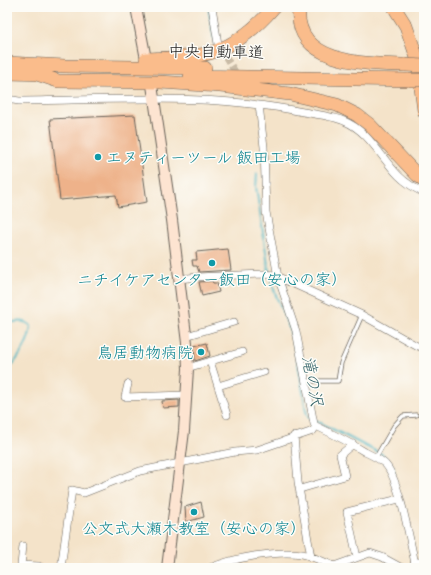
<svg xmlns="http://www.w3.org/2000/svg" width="431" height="575" font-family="'Indie Flower','Klee One',sans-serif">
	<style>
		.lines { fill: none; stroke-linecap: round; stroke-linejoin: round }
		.stream { stroke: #48b5c3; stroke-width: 2 }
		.building { fill: #eeb28a }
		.street-tunnel { stroke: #c9bba6; stroke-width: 7; stroke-dasharray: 7 3.5; stroke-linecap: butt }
		.lane-casing { stroke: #686259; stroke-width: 5 }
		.street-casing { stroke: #686259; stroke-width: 8 }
		.secondary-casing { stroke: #686259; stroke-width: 12 }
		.highway-casing { stroke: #686259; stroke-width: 14 }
		.lane { stroke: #fff; stroke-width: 3.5 }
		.street { stroke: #fff; stroke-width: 7 }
		.secondary { stroke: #fde4d1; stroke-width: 10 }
		.highway { stroke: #fabc8b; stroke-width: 13 }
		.highway-bridge-casing { stroke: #686259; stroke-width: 14; stroke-linecap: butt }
		.highway-bridge { stroke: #fabc8b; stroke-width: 13 }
		.culture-dot { fill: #0f9aa8; stroke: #fdfcf7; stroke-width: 1.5 }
		.labels { text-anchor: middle; stroke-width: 3; stroke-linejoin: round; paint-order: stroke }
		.street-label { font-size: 16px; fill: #1c1c1c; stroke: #fdfcf7 }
		.culture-label { font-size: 16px; fill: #0d838f; stroke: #fdfcf7 }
		.water-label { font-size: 17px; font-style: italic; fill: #306167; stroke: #fdfcf7 }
	</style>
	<rect width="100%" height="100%" fill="#fdfcf7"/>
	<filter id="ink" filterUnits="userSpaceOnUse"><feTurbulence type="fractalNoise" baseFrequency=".025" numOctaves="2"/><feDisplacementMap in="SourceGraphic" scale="8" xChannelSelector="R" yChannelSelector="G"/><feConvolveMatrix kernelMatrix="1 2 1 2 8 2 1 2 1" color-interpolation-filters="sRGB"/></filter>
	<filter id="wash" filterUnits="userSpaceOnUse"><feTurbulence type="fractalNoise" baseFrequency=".012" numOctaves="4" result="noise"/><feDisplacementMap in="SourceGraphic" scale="16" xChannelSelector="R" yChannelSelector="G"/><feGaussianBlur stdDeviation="0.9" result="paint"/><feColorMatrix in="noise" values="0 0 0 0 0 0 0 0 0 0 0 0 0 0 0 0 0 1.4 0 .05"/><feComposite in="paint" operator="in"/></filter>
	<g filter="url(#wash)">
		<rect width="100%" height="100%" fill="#f4e3c9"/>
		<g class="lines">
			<path class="stream" d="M 208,7 L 215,45
				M 257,174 L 256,187 L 269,272
				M 270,276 C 275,299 287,318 293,341 C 299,363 302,388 306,411 L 308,417 L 311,418
				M 7,323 C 16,322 24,319 31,326 C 29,344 19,358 7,371
				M 315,420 L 383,455 L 393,468 L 394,473"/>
		</g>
		<g id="blocks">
			<path class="building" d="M 135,115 L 147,202 L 118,207 L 116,195 L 60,200 L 50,119 Z
				M 228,249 L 231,270 L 199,272 L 197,266 L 193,266 L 192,260 L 197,260 L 196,252 Z
				M 212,281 L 213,283 L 217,283 L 219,292 L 202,296 L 199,282 Z
				M 207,343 L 210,356 L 195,361 L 194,346 Z
				M 179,400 L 179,407 L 163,408 L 162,401 Z
				M 201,502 L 204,517 L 186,522 L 185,507 Z"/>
		</g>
	</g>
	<g filter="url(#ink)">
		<use href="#blocks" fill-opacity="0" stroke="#686259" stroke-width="1"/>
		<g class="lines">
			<path class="street-tunnel" d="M 220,48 L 239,78"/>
			<defs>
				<path id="lane" d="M 306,381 L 338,381 L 341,363 L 362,315
					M 376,457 L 394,426 L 403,416 L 416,415"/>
				<path id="street" d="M 212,7 L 218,44
					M 7,99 L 19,101 C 113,100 210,93 303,112 C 314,114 334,116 344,121 C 369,131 381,158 399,176 C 406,183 416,189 424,193
					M 259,105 L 264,147 L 266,212 L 278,277 L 296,331 L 314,424 L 316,426 C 333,434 349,442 365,452 C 371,455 378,458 384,463 C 399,475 411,547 416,568
					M 179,279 L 197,277 L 263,274 L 274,275 L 362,315 L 417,346 L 424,348
					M 186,336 L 234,322
					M 210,361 L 227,415
					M 187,368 L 242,352
					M 128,384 L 125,397 L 187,395
					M 218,386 L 264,372
					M 294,436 L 298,482 L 311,557
					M 300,489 L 345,476 L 340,455 L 353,444
					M 23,546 L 21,565 L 39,566 L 42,568
					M 357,557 L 347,512 L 399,499
					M 414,563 L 424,561
					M 61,568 L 72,490 L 84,493 L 140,471 L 235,452 L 257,450 L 313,431 L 316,426
					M 210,568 C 233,558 277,550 302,554 C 312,556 324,562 334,566 L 370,553 L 382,557 L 402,568"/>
				<path id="secondary" d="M 136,7 L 145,54
					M 152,85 L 172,220 L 187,343 L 188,369 L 184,431 L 167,568"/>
				<path id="highway" d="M 299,7 C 293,64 365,64 405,65
					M 394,7 L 406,26 L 417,58 L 424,111
					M 146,59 C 166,58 198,58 216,51 C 240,42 258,26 274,7
					M 7,63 L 65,66 L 205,68
					M 7,73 L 45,74
					M 37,74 L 58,81 L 160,82 L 220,86 L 290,94 L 337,105 L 357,115 L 370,125 L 401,158 L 417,175 L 424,180
					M 190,76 L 409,80"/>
			</defs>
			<use href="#lane" class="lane-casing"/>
			<use href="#street" class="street-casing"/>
			<use href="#secondary" class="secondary-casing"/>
			<use href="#highway" class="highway-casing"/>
			<use href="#lane" class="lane"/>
			<use href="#street" class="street"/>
			<use href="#secondary" class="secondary"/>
			<use href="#highway" class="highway"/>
			<defs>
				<path id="highway-bridge" d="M 405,65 L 424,66
					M 409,80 L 424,80"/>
			</defs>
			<use href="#highway-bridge" class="highway-bridge-casing"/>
			<use href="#highway-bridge" class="highway-bridge"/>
		</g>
	</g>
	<g class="culture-dot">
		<circle cx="98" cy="157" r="4"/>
		<circle cx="212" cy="263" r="4"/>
		<circle cx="201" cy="352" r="4"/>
		<circle cx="194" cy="512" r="4"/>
	</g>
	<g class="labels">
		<g class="street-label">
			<text transform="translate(216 51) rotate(1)" y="6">中央自動車道</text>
		</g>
		<g class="culture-label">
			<text x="106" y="163" text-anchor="start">エヌティーツール 飯田工場</text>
			<text x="212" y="285">ニチイケアセンター飯田（安心の家）</text>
			<text x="193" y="358" text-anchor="end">鳥居動物病院</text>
			<text x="194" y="534">公文式大瀬木教室（安心の家）</text>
		</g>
		<g class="water-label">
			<text transform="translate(313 381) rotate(79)" y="6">滝の沢</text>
		</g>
	</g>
	<rect width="431" height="575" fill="none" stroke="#fdfcf7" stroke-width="24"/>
</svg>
